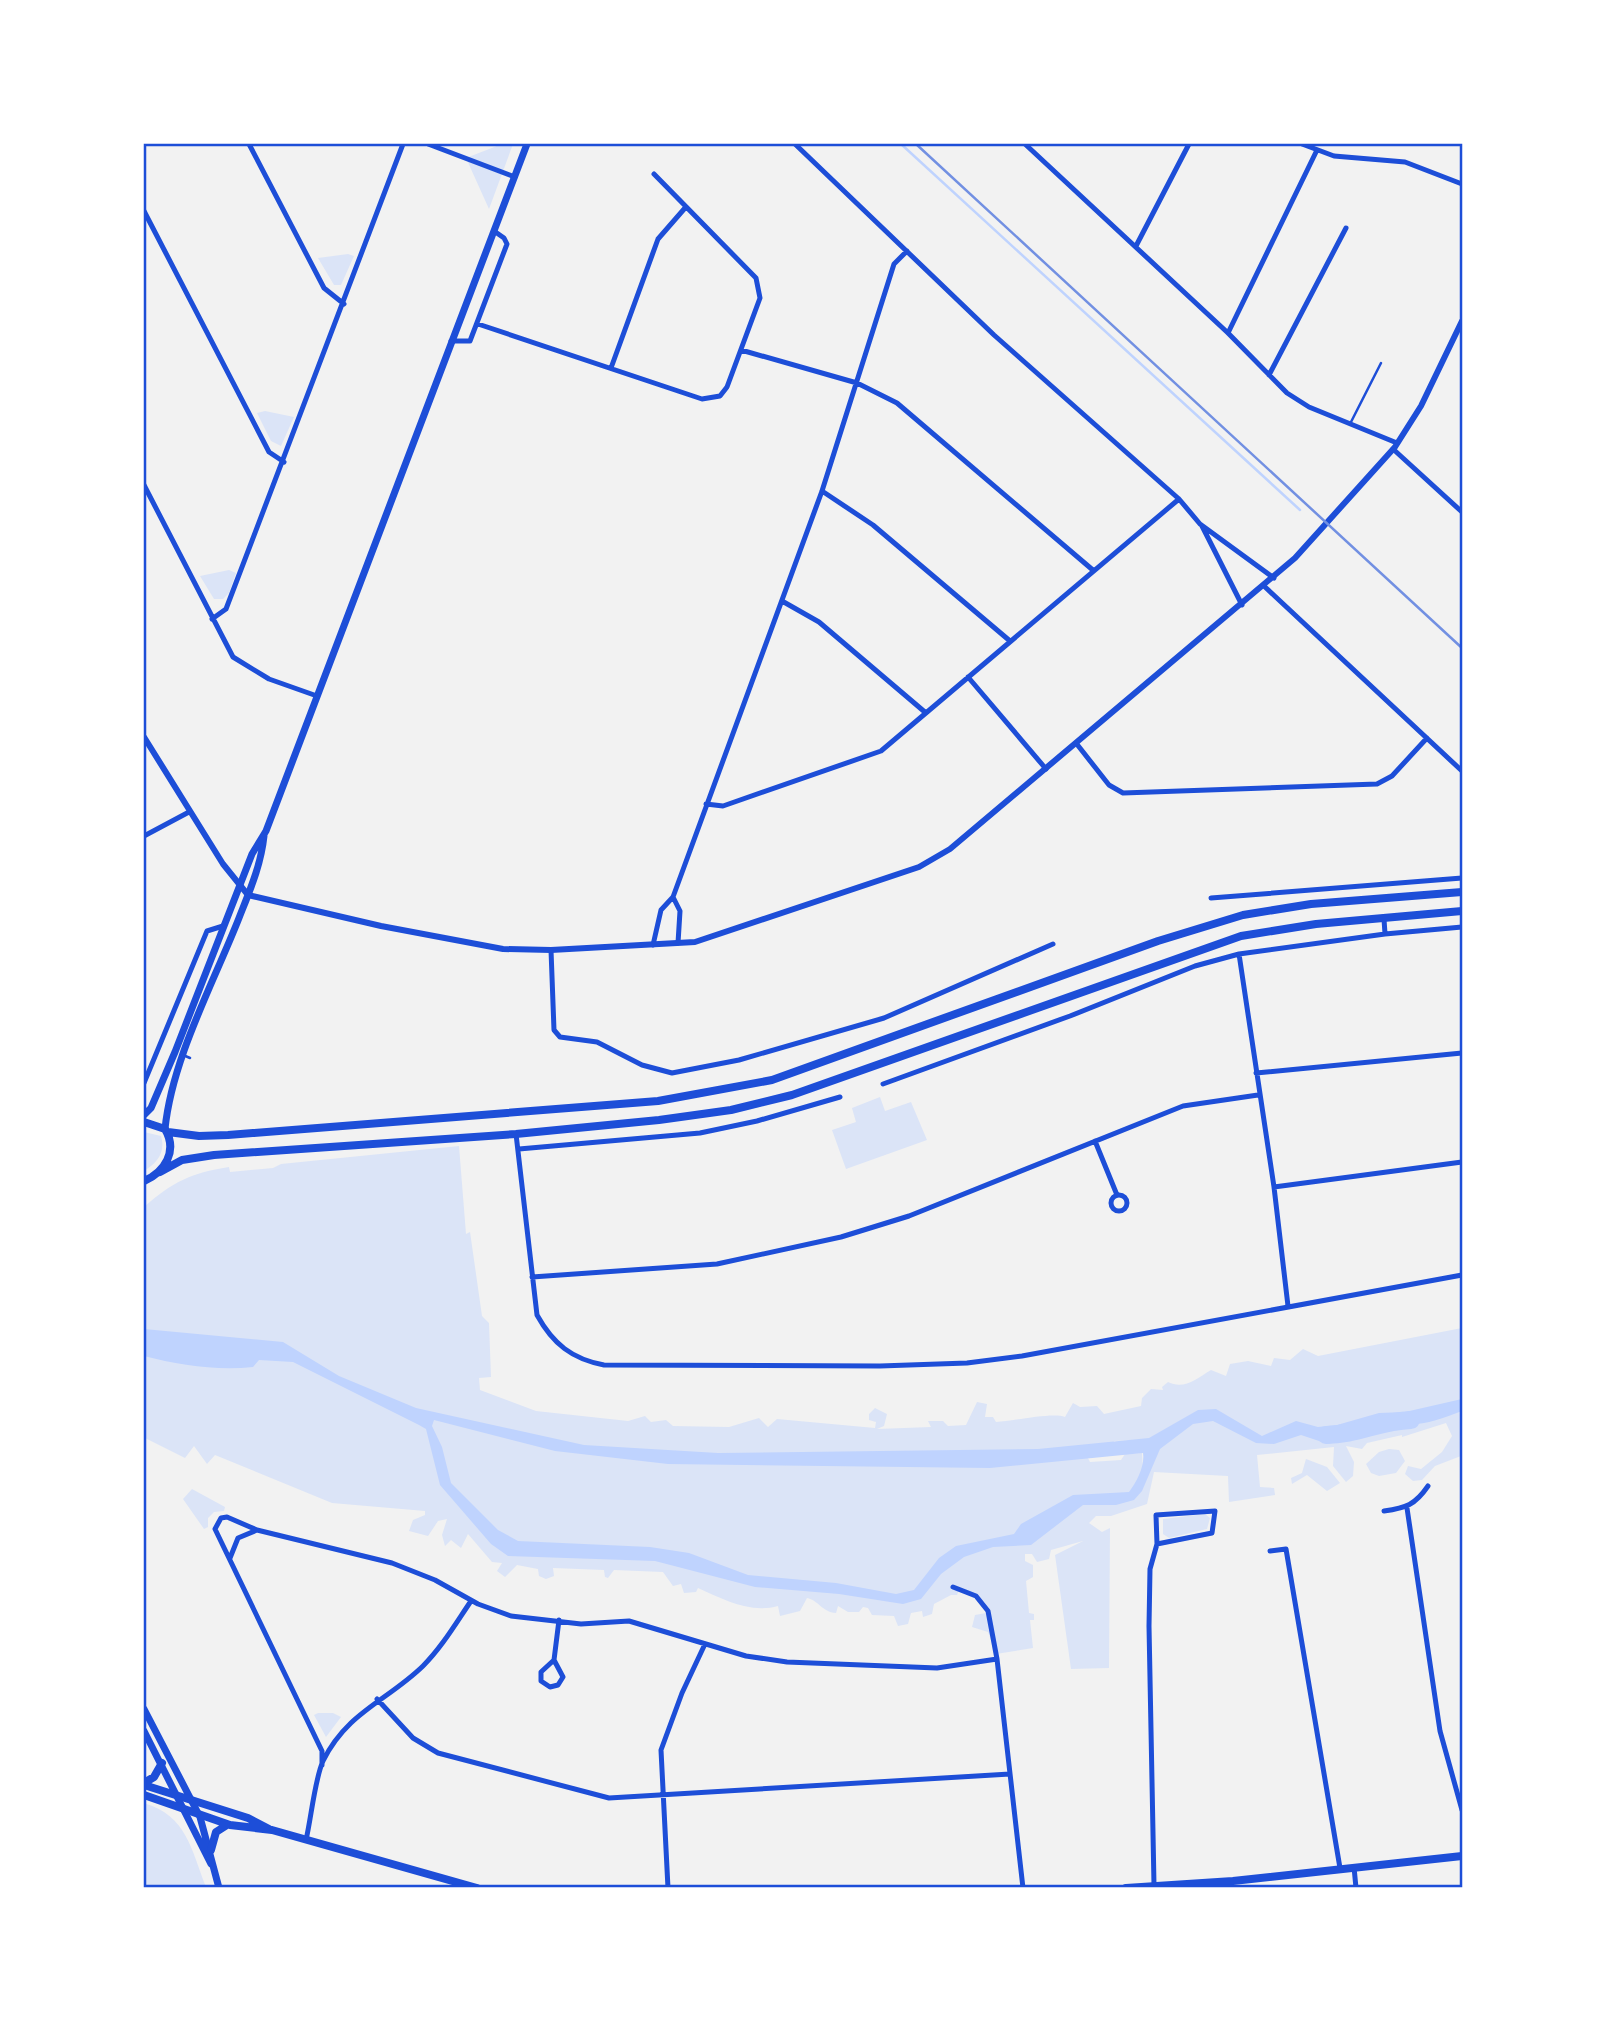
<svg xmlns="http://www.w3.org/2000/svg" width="1606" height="2031" font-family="'Zilla Slab',serif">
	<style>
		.green { fill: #dbe4f7; fill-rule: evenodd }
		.water { fill: #bfd3fe; fill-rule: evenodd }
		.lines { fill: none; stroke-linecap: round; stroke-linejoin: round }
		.stream { stroke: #bfd3fe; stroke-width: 2.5 }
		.river { stroke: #bfd3fe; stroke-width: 18 }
		.service { stroke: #1d4ed8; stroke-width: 2.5 }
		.minor { stroke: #1d4ed8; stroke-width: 5 }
		.tertiary { stroke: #1d4ed8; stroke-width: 6 }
		.secondary { stroke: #1d4ed8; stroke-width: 7 }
		.primary { stroke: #1d4ed8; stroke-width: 8 }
		.trunk { stroke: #1d4ed8; stroke-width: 8 }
		.rail { stroke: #7290e2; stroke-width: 2.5 }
		.neatline { fill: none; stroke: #1d4ed8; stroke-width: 2.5 }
	</style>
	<rect width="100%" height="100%" fill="#f2f2f2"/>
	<path class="green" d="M 502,144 L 513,144 L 489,209 L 466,158 Z
		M 348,254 L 354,256 L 341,285 L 334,285 L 318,258 Z
		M 265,411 L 294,417 L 281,446 L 271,441 L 257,413 Z
		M 229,570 L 236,573 L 229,593 L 223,599 L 214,599 L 200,576 Z
		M 880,1097 L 885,1111 L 911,1102 L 927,1140 L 846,1169 L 832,1130 L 856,1122 L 852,1108 Z
		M 144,1132 L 161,1136 C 166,1152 157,1163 144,1171 Z
		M 459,1146 L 466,1234 L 470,1232 L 482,1316 L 489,1323 L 491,1377 L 479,1378 L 480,1390 L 536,1411 L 628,1421 L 645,1416 L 651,1422 L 666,1420 L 673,1426 L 729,1427 L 759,1418 L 768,1427 L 777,1419 L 875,1428 L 876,1422 L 869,1420 L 869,1414 L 875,1408 L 887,1414 L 884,1426 L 877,1429 L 931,1427 L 928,1421 L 943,1421 L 948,1426 L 966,1425 L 977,1402 L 987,1404 L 985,1417 L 993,1417 L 996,1422 C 1014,1421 1053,1412 1065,1417 L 1073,1403 L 1080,1407 L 1097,1406 L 1104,1414 L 1141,1406 L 1142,1398 L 1151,1389 L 1163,1390 L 1162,1387 L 1168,1382 C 1184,1390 1196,1379 1211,1370 L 1226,1376 L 1230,1364 L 1248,1361 L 1271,1366 L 1274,1358 L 1290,1360 L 1303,1349 L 1318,1356 L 1462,1328 L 1462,1459 L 1461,1456 L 1435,1466 L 1422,1480 L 1413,1481 L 1405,1474 L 1408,1466 L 1421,1469 L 1442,1452 L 1452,1436 L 1446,1423 L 1402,1437 L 1402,1435 L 1367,1443 L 1362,1449 L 1346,1446 L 1354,1462 L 1353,1476 L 1346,1482 L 1333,1466 L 1334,1447 L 1257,1455 L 1260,1487 L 1274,1488 L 1275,1495 L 1229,1502 L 1228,1476 L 1154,1472 L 1147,1504 L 1111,1516 L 1096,1516 L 1089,1523 L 1102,1532 L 1110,1528 L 1109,1668 L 1071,1669 L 1055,1555 L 1083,1541 L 1051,1550 L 1049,1559 L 1037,1562 L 1032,1554 L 1025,1554 L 1025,1561 L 1033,1565 L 1033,1577 L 1026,1581 L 1029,1613 L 1034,1614 L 1034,1620 L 1030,1620 L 1033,1648 L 996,1654 L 988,1632 L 972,1627 L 975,1615 L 986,1613 L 984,1603 L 959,1590 L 957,1595 L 951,1595 L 934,1604 L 932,1614 L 923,1617 L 922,1611 L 911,1613 L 908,1624 L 898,1626 L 894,1616 L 872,1615 L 868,1608 L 863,1607 L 859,1612 L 848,1612 L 838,1606 L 836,1613 C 822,1612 818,1600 807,1598 L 800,1611 L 780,1616 L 778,1606 C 750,1614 723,1599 698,1588 L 696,1592 L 684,1593 L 681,1584 L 673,1586 L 663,1572 L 614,1570 L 608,1578 L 605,1577 L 604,1570 L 553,1568 L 554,1576 L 546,1579 L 539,1576 L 538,1569 L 517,1565 L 505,1577 L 497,1571 L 502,1563 L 492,1562 L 468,1534 L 461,1548 L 451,1540 L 445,1546 L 442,1535 L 447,1519 L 438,1521 L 428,1536 L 409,1531 L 413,1520 L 425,1515 L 425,1511 L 332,1503 L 215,1455 L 207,1464 L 194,1446 L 185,1458 L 145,1438 L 144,1207 C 173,1182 190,1173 229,1167 L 230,1172 L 273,1168 L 281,1164 ZM 1163,1439 L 1143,1469 L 1142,1453 L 1125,1454 L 1121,1460 L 1090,1462 L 1088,1458 L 1109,1455 L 1114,1441 Z
		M 1389,1449 L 1399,1450 L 1405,1461 L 1396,1473 L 1379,1476 L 1371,1473 L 1366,1464 L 1379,1452 Z
		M 1306,1459 L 1327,1467 L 1340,1483 L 1327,1491 L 1307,1475 L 1292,1484 L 1291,1478 L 1302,1473 Z
		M 192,1489 L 225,1507 L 224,1511 L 214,1512 L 208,1518 L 208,1527 L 204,1529 L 183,1499 Z
		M 1205,1514 L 1210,1518 L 1207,1529 L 1169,1538 L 1163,1534 L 1163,1519 Z
		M 318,1713 L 333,1713 L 341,1717 L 326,1737 L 314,1715 Z
		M 144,1803 C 187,1816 191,1849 206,1887 L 144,1887 Z"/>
	<path class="water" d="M 144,1329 L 283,1342 L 339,1376 L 416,1408 L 584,1445 L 718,1453 L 1038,1449 L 1149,1438 L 1198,1410 L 1216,1409 L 1262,1436 L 1296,1421 L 1318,1427 L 1337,1425 L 1379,1413 L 1405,1412 L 1462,1399 L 1462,1411 C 1436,1421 1412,1430 1387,1420 L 1355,1428 L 1339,1441 L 1328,1444 L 1301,1435 L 1274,1444 L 1256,1443 L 1213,1421 L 1193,1424 L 1160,1449 L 1142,1491 L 1134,1500 L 1116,1505 L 1083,1505 L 1031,1545 L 993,1547 L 964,1557 L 941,1574 L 921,1599 L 903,1604 L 839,1594 L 755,1587 L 655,1561 L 508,1556 L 491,1544 L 440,1485 L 426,1429 L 419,1425 L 293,1362 L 259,1360 L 253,1367 C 217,1371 179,1365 144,1356 ZM 434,1420 L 555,1451 L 668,1464 L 990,1468 L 1143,1453 C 1145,1466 1137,1481 1129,1492 L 1073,1495 L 1021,1524 L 1014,1534 L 956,1546 L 939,1558 L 914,1590 L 896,1594 L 836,1583 L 748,1575 L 689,1553 L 650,1547 L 518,1541 L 498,1530 L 451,1483 L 442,1447 L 432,1426 Z"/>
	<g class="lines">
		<path class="stream" d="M 901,144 L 1300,510"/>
		<path class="river" d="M 1326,1435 C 1357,1435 1379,1421 1411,1420"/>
		<path class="service" d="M 1351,422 L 1381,363
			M 183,1055 L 190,1058"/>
		<path class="minor" d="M 249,144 L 324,288 L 344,304
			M 428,144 L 515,177
			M 795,144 L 994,335 L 1179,499 L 1200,524 L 1274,578
			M 1025,144 L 1228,333 L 1287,393 L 1309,407 L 1397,443
			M 1302,144 L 1334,156 L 1405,162 L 1462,184
			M 144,211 L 269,452 L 284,462
			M 1136,246 L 1189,144
			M 478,324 L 702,399 L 720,396 L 727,387 L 760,298 L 756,278 L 654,174
			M 1228,333 L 1317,150
			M 451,341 L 470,341 L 507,244 L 504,238 L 494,231
			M 741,350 L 857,383 L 897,403 L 1094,571
			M 611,368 L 658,239 L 685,208
			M 1269,375 L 1346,228
			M 1393,449 L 1462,512
			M 144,485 L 233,657 L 269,679 L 317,696
			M 822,491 L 873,525 L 1010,641
			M 1202,526 L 1242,605
			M 1264,586 L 1462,771
			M 782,601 L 819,622 L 926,713
			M 212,619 L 226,609 L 403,144
			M 968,677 L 1046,769
			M 1076,743 L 1109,785 L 1123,793 L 1377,784 L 1392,776 L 1427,738
			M 706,804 L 723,806 L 881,751 L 1179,499
			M 144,836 L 189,812
			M 673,897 L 680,911 L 678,943
			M 1211,898 L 1462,878
			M 1384,919 L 1385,934
			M 653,945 L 661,910 L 673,897 L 822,491 L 894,264 L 907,251
			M 551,950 L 554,1030 L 560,1037 L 597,1042 L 642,1065 L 672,1073 L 739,1060 L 884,1018 L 1053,944
			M 1239,954 L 1274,1187 L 1288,1306
			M 1256,1073 L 1462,1053
			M 144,1083 L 207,931 L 223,926
			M 883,1084 L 1070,1016 L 1195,966 L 1239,954 L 1385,934 L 1462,927
			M 516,1134 L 537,1315 C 553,1344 572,1359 604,1365 L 880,1366 L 967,1363 L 1022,1356 L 1462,1275
			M 1095,1141 L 1117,1195
			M 519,1149 L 700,1133 L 757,1121 L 840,1097
			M 1274,1187 L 1462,1162
			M1111 1203a8 8 0 1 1 16 0a8 8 0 1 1-16 0Z
			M 532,1277 L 717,1264 L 841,1237 L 909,1216 L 1183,1106 L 1258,1095
			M 1407,1508 L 1440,1731 L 1462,1810
			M 1384,1511 C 1406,1508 1415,1505 1428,1486
			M 257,1530 L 227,1517 L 221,1518 L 215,1529 L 322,1751 L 322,1765
			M 1270,1551 L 1286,1549 L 1340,1868
			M 230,1558 L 238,1538 L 257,1530 L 392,1563 L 435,1580 L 478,1604 L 511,1616 L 581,1624 L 629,1621 L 746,1656 L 787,1662 L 937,1668 L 997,1659
			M 953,1587 L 976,1596 L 988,1611 L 997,1659 L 1023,1888
			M 554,1660 L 563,1677 L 558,1685 L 550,1687 L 541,1681 L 541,1672 L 554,1660 L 559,1620
			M 377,1699 L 413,1738 L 438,1753 L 609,1798 L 1010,1774
			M 306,1840 C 311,1819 315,1778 323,1761 C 347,1712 387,1701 423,1666 C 442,1647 456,1623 471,1601
			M 1354,1867 L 1356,1888
			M 1154,1885 L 1149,1626 L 1150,1569 L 1157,1544 L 1156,1515 L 1215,1511 L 1212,1533 L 1157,1544
			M 668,1888 L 661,1750 L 682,1693 L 705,1644"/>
		<path class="tertiary" d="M 144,737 L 223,864 L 248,895 L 381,926 L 503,949 L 551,950 L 695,942 L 919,867 L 950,849 L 1295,558 L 1395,447 L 1421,406 L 1462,321"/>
		<path class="secondary" d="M 144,1115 L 151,1108 L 175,1052 L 252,854 L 266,831 L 527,144
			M 165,1129 C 172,1059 213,984 239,918 C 250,890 261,865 264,836
			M 144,1709 L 200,1817 L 219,1888
			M 144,1731 L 211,1864"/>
		<path class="primary" d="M 144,1783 L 154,1777 L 162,1763
			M 144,1785 L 248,1818 L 269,1829
			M 144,1795 L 230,1825 L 272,1830 L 477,1888
			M 211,1850 L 216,1832 L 227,1825
			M 1126,1888 L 1233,1881 L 1462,1856"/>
		<path class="trunk" d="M 144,1122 L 165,1129 C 178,1151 165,1172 144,1181
			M 168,1132 L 199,1136 L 228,1135 L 658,1101 L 772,1080 L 1158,941 L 1243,915 L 1311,904 L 1462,892
			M 160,1172 L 182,1160 L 214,1155 L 516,1134 L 659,1120 L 731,1110 L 792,1095 L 1241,936 L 1316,924 L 1462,911"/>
		<path class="rail" d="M 916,144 L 1462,648"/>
	</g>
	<rect width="1606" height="2031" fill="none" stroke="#ffffff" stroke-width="290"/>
	<rect x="145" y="145" width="1316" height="1741" class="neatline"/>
</svg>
